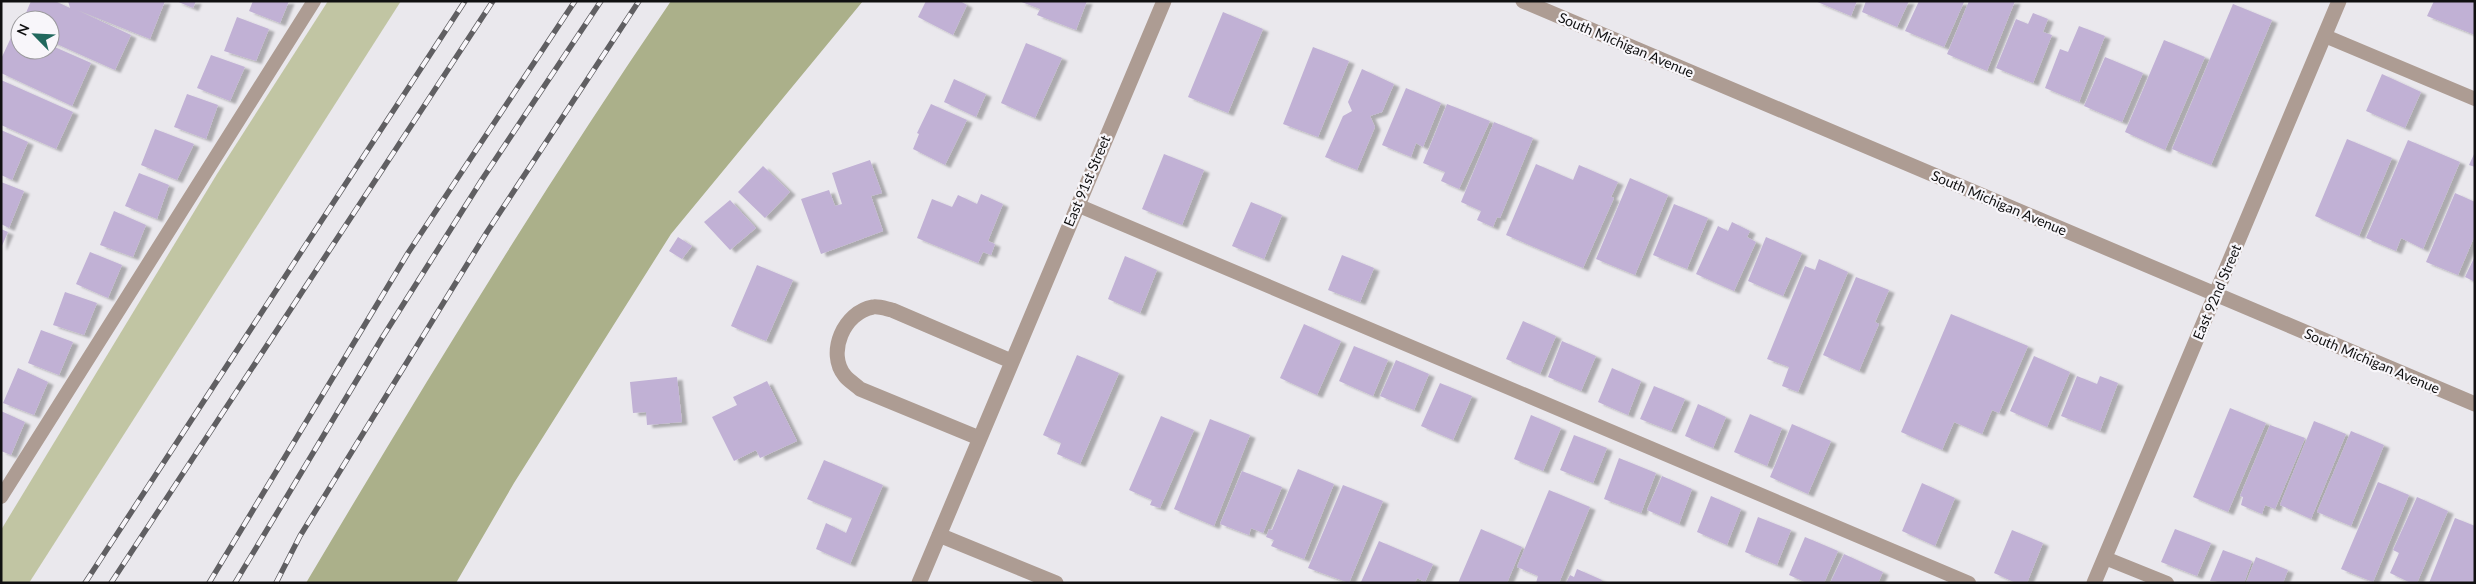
<svg xmlns="http://www.w3.org/2000/svg" width="2476" height="584" font-family="Lato,sans-serif">
	<style>
		.green { fill: #c1c5a3 }
		.forest { fill: #abb08a }
		.building { fill: #c1b1d5; filter: url(#shadow) }
		.lines { fill: none; stroke-linecap: round; stroke-linejoin: round }
		.lane { stroke: #ad9c93; stroke-width: 14 }
		.street { stroke: #ad9c93; stroke-width: 15 }
		.rail-casing { stroke: #605f62; stroke-width: 5.5 }
		.rail { stroke: #f8f6fa; stroke-width: 4; stroke-dasharray: 11; stroke-linecap: butt }
		.labels { text-anchor: middle; stroke-width: 4.5; stroke-linejoin: round; paint-order: stroke }
		.street-label { font-size: 14px; fill: #101011; stroke: #f8f6fa }
	</style>
	<defs>
		<filter id="shadow"><feDropShadow dx="5.5" dy="3" stdDeviation="1" flood-color="#0004"/></filter>
	</defs>
	<rect width="100%" height="100%" fill="#eae8ed"/>
	<path class="green" d="M 328,1 L 401,1 L 29,583 L 1,583 L 1,530 L 217,174 Z"/>
	<path class="forest" d="M 671,1 L 863,1 L 671,234 L 514,483 L 456,583 L 306,583 C 423,386 542,190 671,1 Z"/>
	<path class="building" d="M 31,1 L 55,1 L 70,8 L 68,1 L 165,1 L 150,39 L 77,10 L 131,35 L 115,70 L 50,41 L 50,20 L 23,20 Z
		M 176,1 L 196,1 L 193,8 Z
		M 253,1 L 289,1 L 280,23 L 249,11 Z
		M 926,1 L 960,1 L 967,5 L 953,35 L 918,17 Z
		M 1019,1 L 1087,1 L 1076,30 L 1037,15 L 1040,9 Z
		M 1815,1 L 1857,1 L 1851,16 Z
		M 1866,1 L 1909,1 L 1897,27 L 1862,12 Z
		M 1919,1 L 1964,2 L 1944,47 L 1905,31 Z
		M 1969,1 L 2015,1 L 1987,71 L 1947,54 Z
		M 2434,1 L 2475,1 L 2475,35 L 2427,16 Z
		M 2233,4 L 2272,20 L 2211,165 L 2172,149 Z
		M 1223,12 L 1263,29 L 1228,113 L 1188,97 Z
		M 2033,13 L 2048,19 L 2043,32 L 2052,35 L 2033,83 L 1996,68 L 2016,19 L 2028,24 Z
		M 237,17 L 269,29 L 256,61 L 224,51 Z
		M 2079,26 L 2105,36 L 2079,102 L 2045,88 L 2060,49 L 2068,52 Z
		M 15,29 L 20,32 L 20,50 L 50,50 L 50,45 L 91,63 L 72,106 L 1,73 L 1,59 Z
		M 2164,40 L 2205,57 L 2165,150 L 2125,132 Z
		M 1026,43 L 1062,58 L 1035,118 L 1001,103 Z
		M 1313,47 L 1349,61 L 1318,137 L 1283,124 Z
		M 211,55 L 245,67 L 230,101 L 197,88 Z
		M 2105,57 L 2143,73 L 2122,122 L 2084,106 Z
		M 1362,69 L 1394,84 L 1382,112 L 1370,116 L 1375,127 L 1357,170 L 1325,157 L 1343,116 L 1352,111 L 1348,102 Z
		M 2382,74 L 2421,92 L 2405,128 L 2366,111 Z
		M 954,79 L 986,94 L 976,117 L 944,102 Z
		M 1,80 L 73,112 L 56,149 L 1,125 Z
		M 1406,88 L 1441,103 L 1423,147 L 1416,143 L 1411,157 L 1382,145 Z
		M 187,94 L 218,105 L 206,139 L 174,127 Z
		M 931,104 L 967,120 L 945,165 L 913,149 L 919,134 L 917,133 Z
		M 1447,104 L 1490,121 L 1459,189 L 1441,181 L 1445,172 L 1423,163 Z
		M 1494,122 L 1533,138 L 1500,218 L 1497,217 L 1493,227 L 1477,220 L 1481,211 L 1461,202 Z
		M 155,129 L 194,144 L 177,180 L 141,165 Z
		M 1,130 L 28,142 L 12,180 L 1,175 Z
		M 2347,139 L 2392,158 L 2359,236 L 2315,216 Z
		M 2408,140 L 2460,162 L 2423,249 L 2401,238 L 2396,251 L 2366,238 Z
		M 2475,152 L 2475,167 L 2469,165 Z
		M 1164,154 L 1204,170 L 1182,225 L 1142,209 Z
		M 870,160 L 882,193 L 871,196 L 883,231 L 821,254 L 801,199 L 829,190 L 835,206 L 842,204 L 832,173 Z
		M 1536,164 L 1573,180 L 1579,165 L 1618,182 L 1611,197 L 1614,198 L 1583,268 L 1506,235 Z
		M 763,166 L 790,192 L 765,218 L 738,192 Z
		M 139,173 L 169,185 L 157,219 L 125,206 Z
		M 1630,178 L 1668,195 L 1635,275 L 1596,259 Z
		M 1,182 L 24,191 L 9,228 L 1,224 Z
		M 2455,193 L 2475,202 L 2475,235 L 2458,275 L 2426,262 Z
		M 981,194 L 1003,204 L 988,241 L 995,244 L 991,255 L 983,252 L 978,263 L 917,238 L 932,199 L 952,207 L 958,195 L 977,204 Z
		M 730,200 L 756,228 L 730,250 L 704,222 Z
		M 1251,202 L 1282,215 L 1264,259 L 1232,246 Z
		M 1674,204 L 1708,218 L 1687,269 L 1653,255 Z
		M 114,211 L 146,225 L 133,257 L 100,245 Z
		M 1732,222 L 1750,231 L 1747,237 L 1756,242 L 1734,291 L 1696,274 L 1718,226 L 1728,231 Z
		M 1,229 L 8,232 L 1,248 Z
		M 678,237 L 692,246 L 682,259 L 669,251 Z
		M 1766,237 L 1802,253 L 1783,296 L 1748,281 Z
		M 90,252 L 122,265 L 108,298 L 76,284 Z
		M 1342,255 L 1374,268 L 1360,302 L 1328,290 Z
		M 1125,256 L 1157,270 L 1140,313 L 1108,299 Z
		M 2475,256 L 2475,282 L 2465,277 Z
		M 1819,259 L 1848,272 L 1798,392 L 1782,386 L 1789,367 L 1767,359 L 1805,266 L 1815,270 Z
		M 757,265 L 793,280 L 766,341 L 731,326 Z
		M 1856,277 L 1889,290 L 1875,322 L 1879,324 L 1859,371 L 1823,355 Z
		M 65,292 L 97,303 L 84,335 L 53,325 Z
		M 1951,314 L 2028,346 L 1999,413 L 1992,410 L 1982,434 L 1954,422 L 1942,450 L 1901,432 Z
		M 1523,321 L 1556,336 L 1540,374 L 1506,359 Z
		M 1304,324 L 1341,341 L 1317,395 L 1280,378 Z
		M 41,330 L 73,342 L 59,375 L 28,363 Z
		M 1562,341 L 1596,356 L 1581,391 L 1548,377 Z
		M 1354,346 L 1388,360 L 1373,396 L 1339,381 Z
		M 1077,355 L 1119,373 L 1080,464 L 1057,454 L 1061,443 L 1043,435 Z
		M 2034,356 L 2070,372 L 2047,427 L 2010,411 Z
		M 1396,360 L 1429,374 L 1414,410 L 1380,396 Z
		M 18,368 L 48,382 L 34,415 L 3,403 Z
		M 1612,368 L 1641,381 L 1628,415 L 1598,402 Z
		M 2077,376 L 2097,384 L 2100,376 L 2118,383 L 2100,431 L 2061,416 Z
		M 677,377 L 682,422 L 647,425 L 646,412 L 633,413 L 630,382 Z
		M 767,381 L 797,441 L 760,458 L 756,450 L 734,461 L 712,417 L 737,405 L 733,397 Z
		M 1440,383 L 1472,396 L 1453,440 L 1421,426 Z
		M 1654,386 L 1685,399 L 1671,431 L 1640,419 Z
		M 1698,404 L 1726,417 L 1713,448 L 1685,436 Z
		M 2230,408 L 2266,423 L 2228,512 L 2193,497 Z
		M 1,411 L 25,422 L 11,455 L 1,451 Z
		M 1750,414 L 1782,428 L 1767,466 L 1734,452 Z
		M 1531,415 L 1561,428 L 1543,471 L 1514,459 Z
		M 1161,416 L 1194,430 L 1160,508 L 1150,505 L 1152,500 L 1129,490 Z
		M 1210,419 L 1250,435 L 1214,526 L 1174,509 Z
		M 2314,421 L 2346,434 L 2311,519 L 2280,505 Z
		M 1792,424 L 1831,441 L 1808,494 L 1770,477 Z
		M 2270,425 L 2305,438 L 2275,509 L 2265,505 L 2262,514 L 2241,505 L 2243,497 L 2240,496 Z
		M 2351,431 L 2384,445 L 2351,526 L 2317,512 Z
		M 1574,435 L 1607,448 L 1593,483 L 1560,470 Z
		M 1619,458 L 1656,473 L 1641,513 L 1604,499 Z
		M 824,460 L 883,485 L 850,564 L 816,549 L 826,523 L 846,533 L 852,518 L 807,499 Z
		M 1298,469 L 1334,484 L 1304,559 L 1271,546 L 1274,540 L 1266,537 L 1269,529 L 1272,530 Z
		M 1242,471 L 1282,487 L 1263,533 L 1251,528 L 1249,535 L 1220,524 Z
		M 1662,476 L 1692,489 L 1679,524 L 1647,510 Z
		M 2378,482 L 2409,495 L 2373,582 L 2341,569 Z
		M 1922,483 L 1955,498 L 1935,546 L 1902,531 Z
		M 1343,485 L 1383,501 L 1349,583 L 1308,568 Z
		M 1549,490 L 1590,507 L 1559,583 L 1536,583 L 1538,576 L 1517,567 Z
		M 1711,496 L 1741,509 L 1727,545 L 1697,532 Z
		M 2417,497 L 2448,511 L 2417,583 L 2411,583 L 2390,573 L 2399,553 L 2393,550 Z
		M 1758,517 L 1791,530 L 1777,565 L 1745,552 Z
		M 2455,518 L 2475,526 L 2475,583 L 2429,583 Z
		M 1481,529 L 1522,547 L 1507,583 L 1458,583 Z
		M 2175,529 L 2211,543 L 2197,576 L 2161,562 Z
		M 2012,530 L 2043,543 L 2027,583 L 2016,583 L 1994,573 Z
		M 1805,537 L 1838,551 L 1824,583 L 1807,583 L 1789,575 Z
		M 1379,541 L 1433,564 L 1425,582 L 1417,578 L 1415,583 L 1361,582 Z
		M 2223,550 L 2252,561 L 2244,583 L 2210,581 Z
		M 1844,554 L 1883,572 L 1878,583 L 1830,583 Z
		M 2256,557 L 2288,570 L 2283,583 L 2246,583 Z
		M 1577,569 L 1602,580 L 1601,583 L 1566,583 L 1570,575 L 1574,577 Z"/>
	<g class="lines">
		<path class="lane" d="M 2325,36 L 2475,99
			M 1077,205 L 1969,583
			M 1,497 L 314,1
			M 2105,558 L 2167,583"/>
		<path class="street" d="M 1523,1 L 2475,404
			M 979,438 L 860,389 C 856,385 849,381 845,376 C 826,353 844,312 873,307 C 878,306 887,309 892,310 L 1011,361
			M 939,535 L 1056,583
			M 919,583 L 1164,1
			M 2094,583 L 2339,1"/>
		<defs>
			<path id="rail" d="M 85,583 L 465,1
				M 111,583 L 493,1
				M 209,583 L 408,253 L 575,1
				M 235,583 L 382,338 L 483,178 L 601,1
				M 276,583 L 300,536 L 487,232 L 639,1"/>
		</defs>
		<use href="#rail" class="rail-casing"/>
		<use href="#rail" class="rail"/>
	</g>
	<g class="labels">
		<g class="street-label">
			<text transform="translate(1626 45) rotate(23)" y="5">South Michigan Avenue</text>
			<text transform="translate(1087 181) rotate(-67)" y="5">East 91st Street</text>
			<text transform="translate(1999 203) rotate(23)" y="5">South Michigan Avenue</text>
			<text transform="translate(2217 292) rotate(-67)" y="5">East 92nd Street</text>
			<text transform="translate(2372 361) rotate(23)" y="5">South Michigan Avenue</text>
		</g>
	</g>
	<rect width="2476" height="584" fill="none" stroke="#101011" stroke-width="5"/>
	<g transform="translate(35 35) rotate(294)"><circle r="24" fill="#f8f6fa" stroke="#9b9a9d"/>
	<path d="M0-4L9 19L0 12L-9 19Z" fill="#21685d"/>
	<text y="-8" font-size="14" font-weight="bold" text-anchor="middle" fill="#101011">N</text>
	</g>
</svg>
